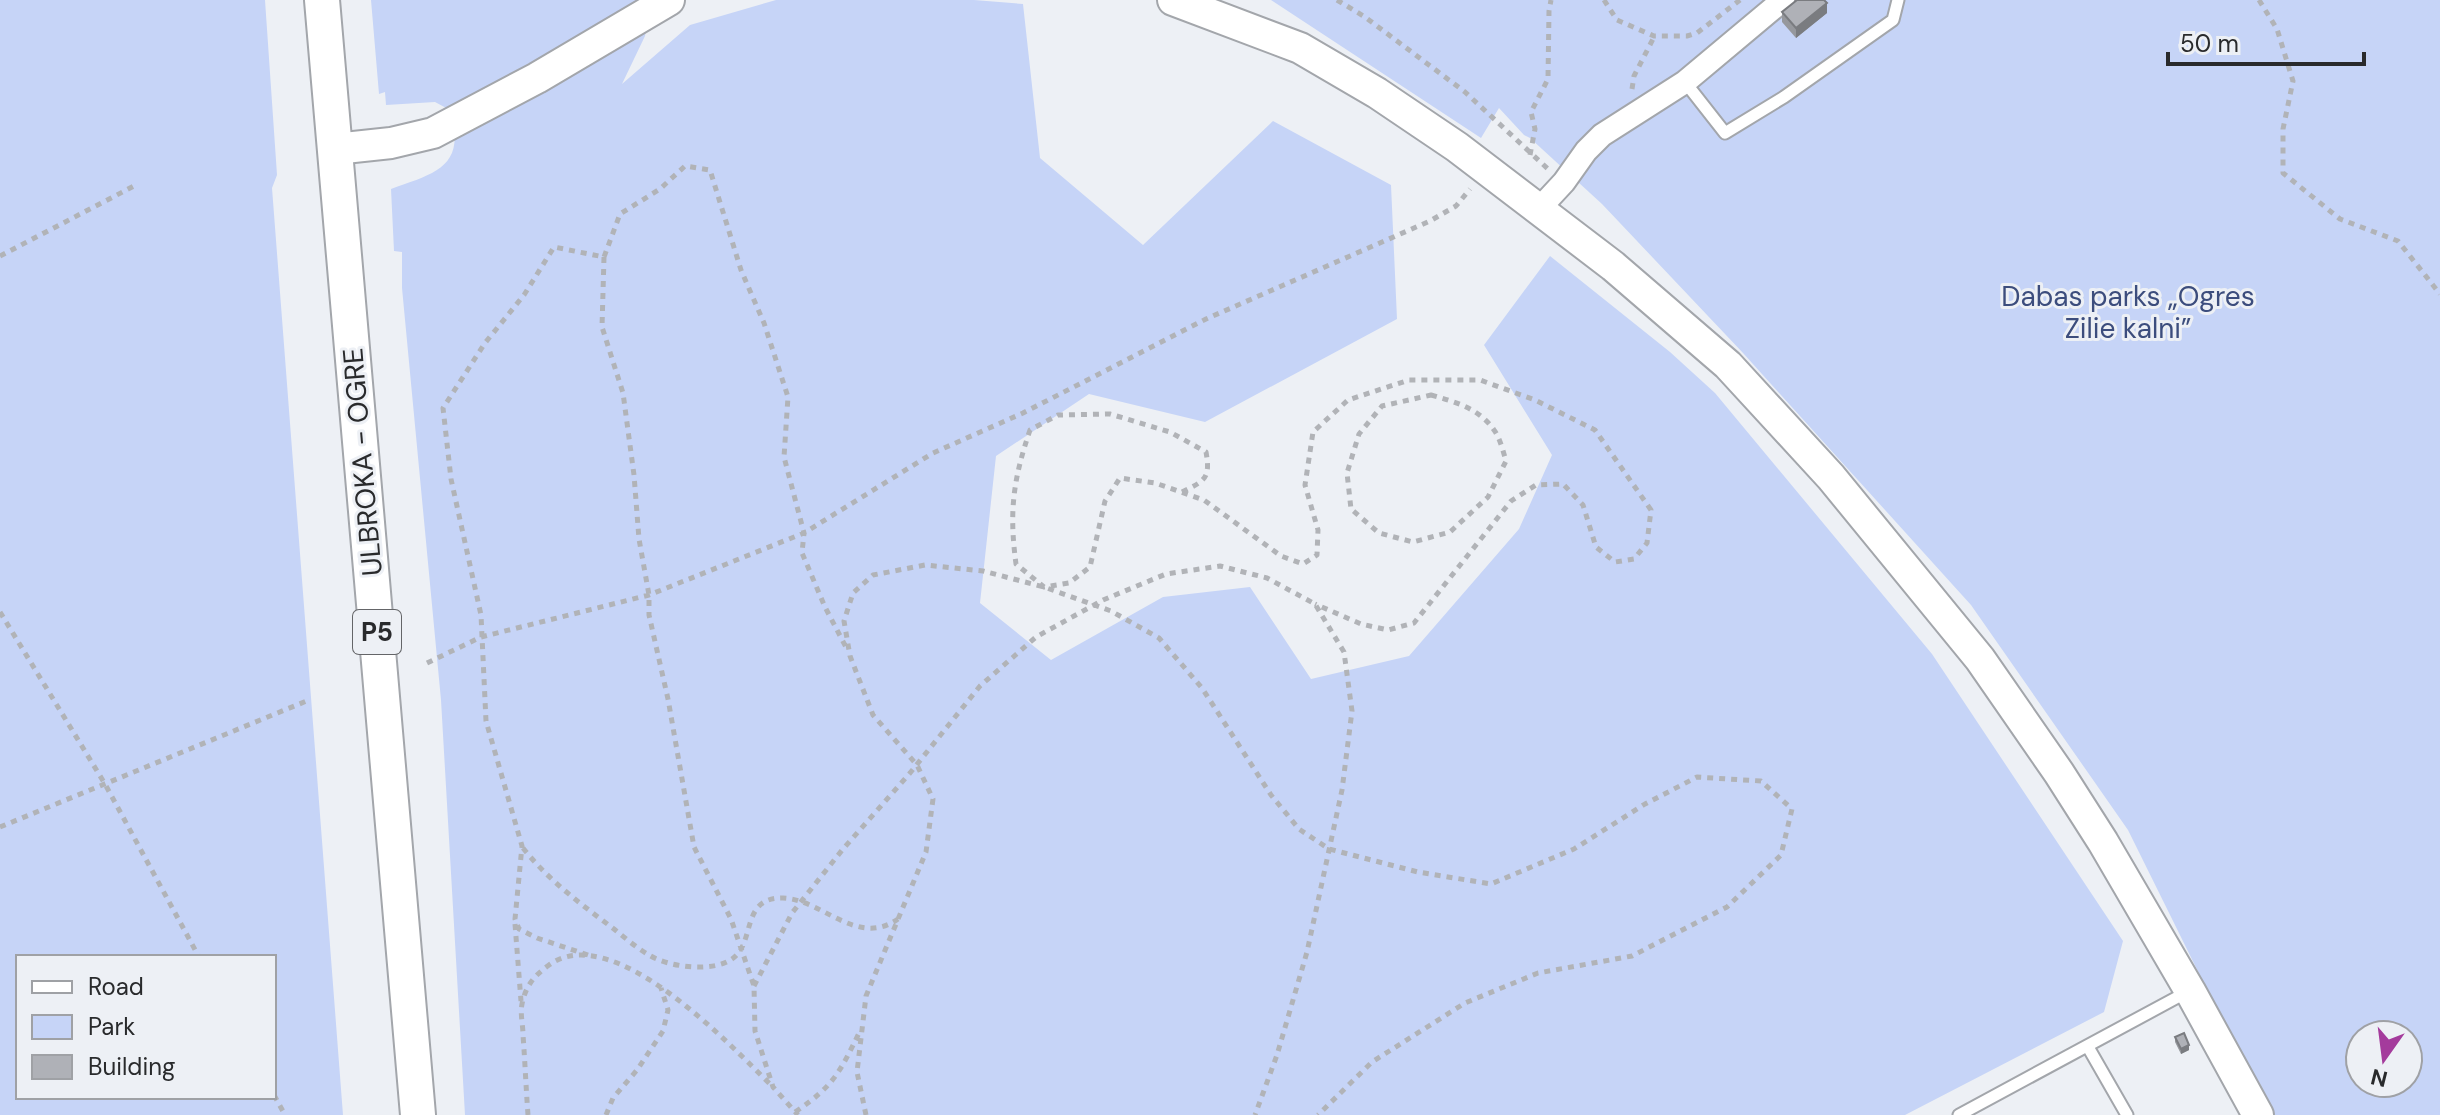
<svg xmlns="http://www.w3.org/2000/svg" width="2440" height="1115" font-family="'DM Sans',sans-serif">
	<style>
		.green { fill: #c6d4f7; fill-rule: evenodd }
		.lines { fill: none; stroke-linecap: round; stroke-linejoin: round }
		.lane-casing { stroke: #a3a6ab; stroke-width: 15 }
		.street-casing { stroke: #a3a6ab; stroke-width: 26 }
		.secondary-casing { stroke: #a3a6ab; stroke-width: 34 }
		.primary-casing { stroke: #a3a6ab; stroke-width: 38 }
		.path { stroke: #b1b3b7; stroke-width: 5; stroke-dasharray: 6 6; stroke-linecap: butt }
		.lane { stroke: #fff; stroke-width: 11 }
		.street { stroke: #fff; stroke-width: 22 }
		.secondary { stroke: #fff; stroke-width: 30 }
		.primary { stroke: #fff; stroke-width: 34 }
		.wall { fill: #96989d }
		.shaded-wall { fill: #7a7c80 }
		.building { fill: #afb1b7; stroke: #7a7c80; stroke-width: 2 }
		.labels { text-anchor: middle; stroke-width: 6; stroke-linejoin: round; paint-order: stroke }
		.shield { fill: #edf0f5; stroke: #646568; stroke-width: 2 }
		.shield-label { font-size: 26px; font-weight: bold; fill: #292a2c }
		.park-label { font-size: 28px; fill: #3c4d7d; stroke: #edf0f5 }
		.street-label { font-size: 28px; fill: #292a2c; stroke: #edf0f5 }
	</style>
	<rect width="100%" height="100%" fill="#edf0f5"/>
	<path class="green" d="M 0,0 L 265,0 L 277,175 L 272,188 L 343,1115 L 0,1115 ZM 18,957 L 274,957 L 274,1097 L 18,1097 Z
		M 371,0 L 651,0 L 645,36 L 622,84 L 690,25 L 776,0 L 974,0 L 1023,4 L 1040,158 L 1143,245 L 1273,121 L 1391,185 L 1397,319 L 1205,422 L 1089,394 L 996,456 L 980,603 L 1051,660 L 1163,597 L 1250,587 L 1311,679 L 1409,656 L 1519,529 L 1552,455 L 1484,345 L 1550,256 L 1670,352 L 1715,393 L 1932,654 L 2123,941 L 2104,1012 L 1905,1115 L 465,1115 L 441,700 L 402,288 L 402,252 L 394,251 L 391,189 C 436,173 467,167 450,110 L 435,102 L 386,105 L 385,92 L 379,94 Z
		M 1271,0 L 2440,0 L 2440,1115 L 2269,1115 L 2128,830 L 1971,605 L 1743,353 L 1602,204 L 1530,138 L 1524,135 L 1499,108 L 1481,138 ZM 2360,1035 L 2408,1035 L 2408,1083 L 2360,1083 Z"/>
	<g class="lines">
		<defs>
			<path id="lane" d="M 1685,82 L 1725,133 L 1784,97 L 1893,20 L 1898,0
				M 2088,1047 L 2127,1115
				M 1959,1115 L 2187,992"/>
			<path id="street" d="M 1538,210 L 1564,182 L 1586,151 L 1602,135 L 1685,82 L 1783,0"/>
			<path id="secondary" d="M 1173,0 L 1300,48 L 1377,93 L 1457,147 L 1613,266 L 1728,365 L 1831,477 L 1980,659 L 2059,773 L 2103,842 L 2190,991 L 2258,1115
				M 335,149 L 391,143 L 433,133 L 537,78 L 669,0"/>
			<path id="primary" d="M 322,0 L 418,1115"/>
		</defs>
		<use href="#lane" class="lane-casing"/>
		<use href="#street" class="street-casing"/>
		<use href="#secondary" class="secondary-casing"/>
		<use href="#primary" class="primary-casing"/>
		<path class="path" d="M 1337,0 L 1365,17 L 1465,92 L 1548,169
			M 1604,0 L 1617,20 L 1654,36 L 1687,36 L 1697,33 L 1740,0
			M 2259,0 L 2277,29 L 2293,81 L 2283,129 L 2283,173 L 2340,219 L 2398,241 L 2440,294
			M 1632,89 L 1634,76 L 1654,37
			M 1530,155 L 1535,129 L 1531,112 L 1548,79 L 1549,11 L 1551,0
			M 0,256 L 134,186
			M 604,257 L 602,327 L 623,393 L 634,475 L 639,539 L 649,595 L 649,615 L 668,699 L 694,847 L 731,919 L 754,986 L 755,1031 L 773,1087 L 798,1115
			M 1431,395 C 1455,402 1479,408 1494,430 C 1500,438 1503,451 1506,461 L 1488,497 L 1450,532 L 1413,542 L 1379,533 L 1351,509 L 1347,473 L 1359,434 L 1382,406 Z
			M 1182,492 C 1204,481 1211,479 1206,452 L 1170,432 L 1110,414 L 1058,415 L 1030,430 C 1013,480 1009,512 1016,564 L 1044,587 L 1069,583 L 1090,567 L 1105,501 L 1120,478 L 1155,483 L 1204,500 L 1281,556 L 1303,564 L 1317,555 L 1318,530 L 1305,485 L 1313,432 L 1348,400 L 1409,380 L 1480,380 L 1535,400 L 1595,430 L 1651,510 L 1647,543 L 1634,559 L 1615,562 L 1596,547 L 1583,505 L 1563,484 L 1536,485 L 1511,501 L 1414,623 L 1388,630 L 1361,624 L 1315,604
			M 0,612 L 105,784 L 199,957
			M 427,663 L 481,637 L 649,595 L 804,533 L 933,453 L 1023,413 L 1206,319 L 1430,221 L 1456,206 L 1470,189
			M 0,827 L 309,700
			M 523,848 C 548,880 582,905 614,929 C 625,938 637,948 649,955 C 668,967 712,973 732,959 C 756,943 740,897 783,898 C 822,899 857,948 898,919
			M 515,924 L 521,1001
			M 588,955 L 537,938 L 519,929 L 515,919 L 522,846 L 486,721 L 481,615 L 451,479 L 443,408 L 485,343 L 524,295 L 554,247 L 604,257 L 620,214 L 660,189 L 685,166 L 710,170 L 741,270 L 764,323 L 788,397 L 784,457 L 804,533 L 802,553 L 825,607 L 848,651
			M 754,986 L 792,913 L 843,849 L 910,773 L 980,686 L 1036,637 L 1103,600 L 1166,574 L 1220,566 L 1267,578 L 1315,604 L 1344,652 L 1352,711 L 1342,790 L 1307,952 L 1277,1055 L 1255,1115
			M 274,1095 L 285,1115
			M 795,1112 C 834,1086 840,1072 860,1031
			M 528,1115 C 526,1088 525,1062 523,1035 C 523,1025 520,1014 522,1004 C 526,985 534,976 549,965 C 613,919 730,1045 772,1086
			M 606,1115 L 613,1098 L 637,1070 L 663,1031 L 668,1010 L 661,988
			M 866,1115 L 857,1072 L 866,996 L 926,852 L 933,799 L 917,765 L 873,715 L 850,656 L 844,621 L 853,593 L 873,575 L 925,565 L 983,571 L 1044,587 L 1111,611 L 1159,638 L 1202,688 L 1271,795 L 1299,829 L 1329,849 L 1418,872 L 1491,884 L 1574,849 L 1645,804 L 1697,777 L 1761,781 L 1792,809 L 1781,855 L 1727,907 L 1632,956 L 1538,973 L 1465,1003 L 1372,1062 L 1318,1115"/>
		<use href="#lane" class="lane"/>
		<use href="#street" class="street"/>
		<use href="#secondary" class="secondary"/>
		<use href="#primary" class="primary"/>
	</g>
	<path class="wall" d="M 1782,12 L 1827,13 L 1796,38 L 1782,22 Z
		M 2175,1037 L 2189,1050 L 2181,1054 L 2175,1042 Z"/>
	<path class="shaded-wall" d="M 1827,3 L 1827,13 L 1796,38 L 1796,28 Z
		M 2189,1045 L 2189,1050 L 2181,1054 L 2181,1049 Z"/>
	<path class="building" d="M 1797,0 L 1824,0 L 1827,3 L 1796,28 L 1782,12 Z
		M 2184,1033 L 2189,1045 L 2181,1049 L 2175,1037 Z"/>
	<g class="labels">
		<rect class="shield" x="353" y="610" width="48" height="44" rx="6"/>
		<g class="shield-label">
			<text x="377" y="641">P5</text>
		</g>
		<g class="park-label">
			<text x="2128" y="306">Dabas parks „Ogres<tspan x="2128" dy="32">Zilie kalni”</tspan></text>
		</g>
		<g class="street-label">
			<text transform="translate(362 462) rotate(-95)" y="10">ULBROKA - OGRE</text>
		</g>
	</g>
	<rect x="16" y="955" width="260" height="144" fill="#edf0f5" stroke="#9fa1a5" stroke-width="2"/>
	<rect x="32" y="981" width="40" height="12" fill="#ffffff" stroke="#9fa1a5" stroke-width="2"/>
	<text x="88" y="995" font-size="24" fill="#292a2c">Road</text>
	<rect x="32" y="1015" width="40" height="24" fill="#c6d4f7" stroke="#9fa1a5" stroke-width="2"/>
	<text x="88" y="1035" font-size="24" fill="#292a2c">Park</text>
	<rect x="32" y="1055" width="40" height="24" fill="#afb1b7" stroke="#9fa1a5" stroke-width="2"/>
	<text x="88" y="1075" font-size="24" fill="#292a2c">Building</text>
	<g transform="translate(2384 1059) rotate(194)"><circle r="38" fill="#edf0f5" stroke="#9fa1a5" stroke-width="2"/>
	<path d="M0-6L14 30L0 20L-14 30Z" fill="#a43b9c"/>
	<text y="-12" font-size="22" font-weight="bold" text-anchor="middle" fill="#292a2c">N</text>
	</g>
	<path d="M2168 52v12h196v-12" fill="none" stroke="#292a2c" stroke-width="4"/>
	<text x="2180" y="52" font-size="24" fill="#292a2c" stroke="#edf0f5" stroke-width="6" paint-order="stroke">50 m</text>
</svg>
